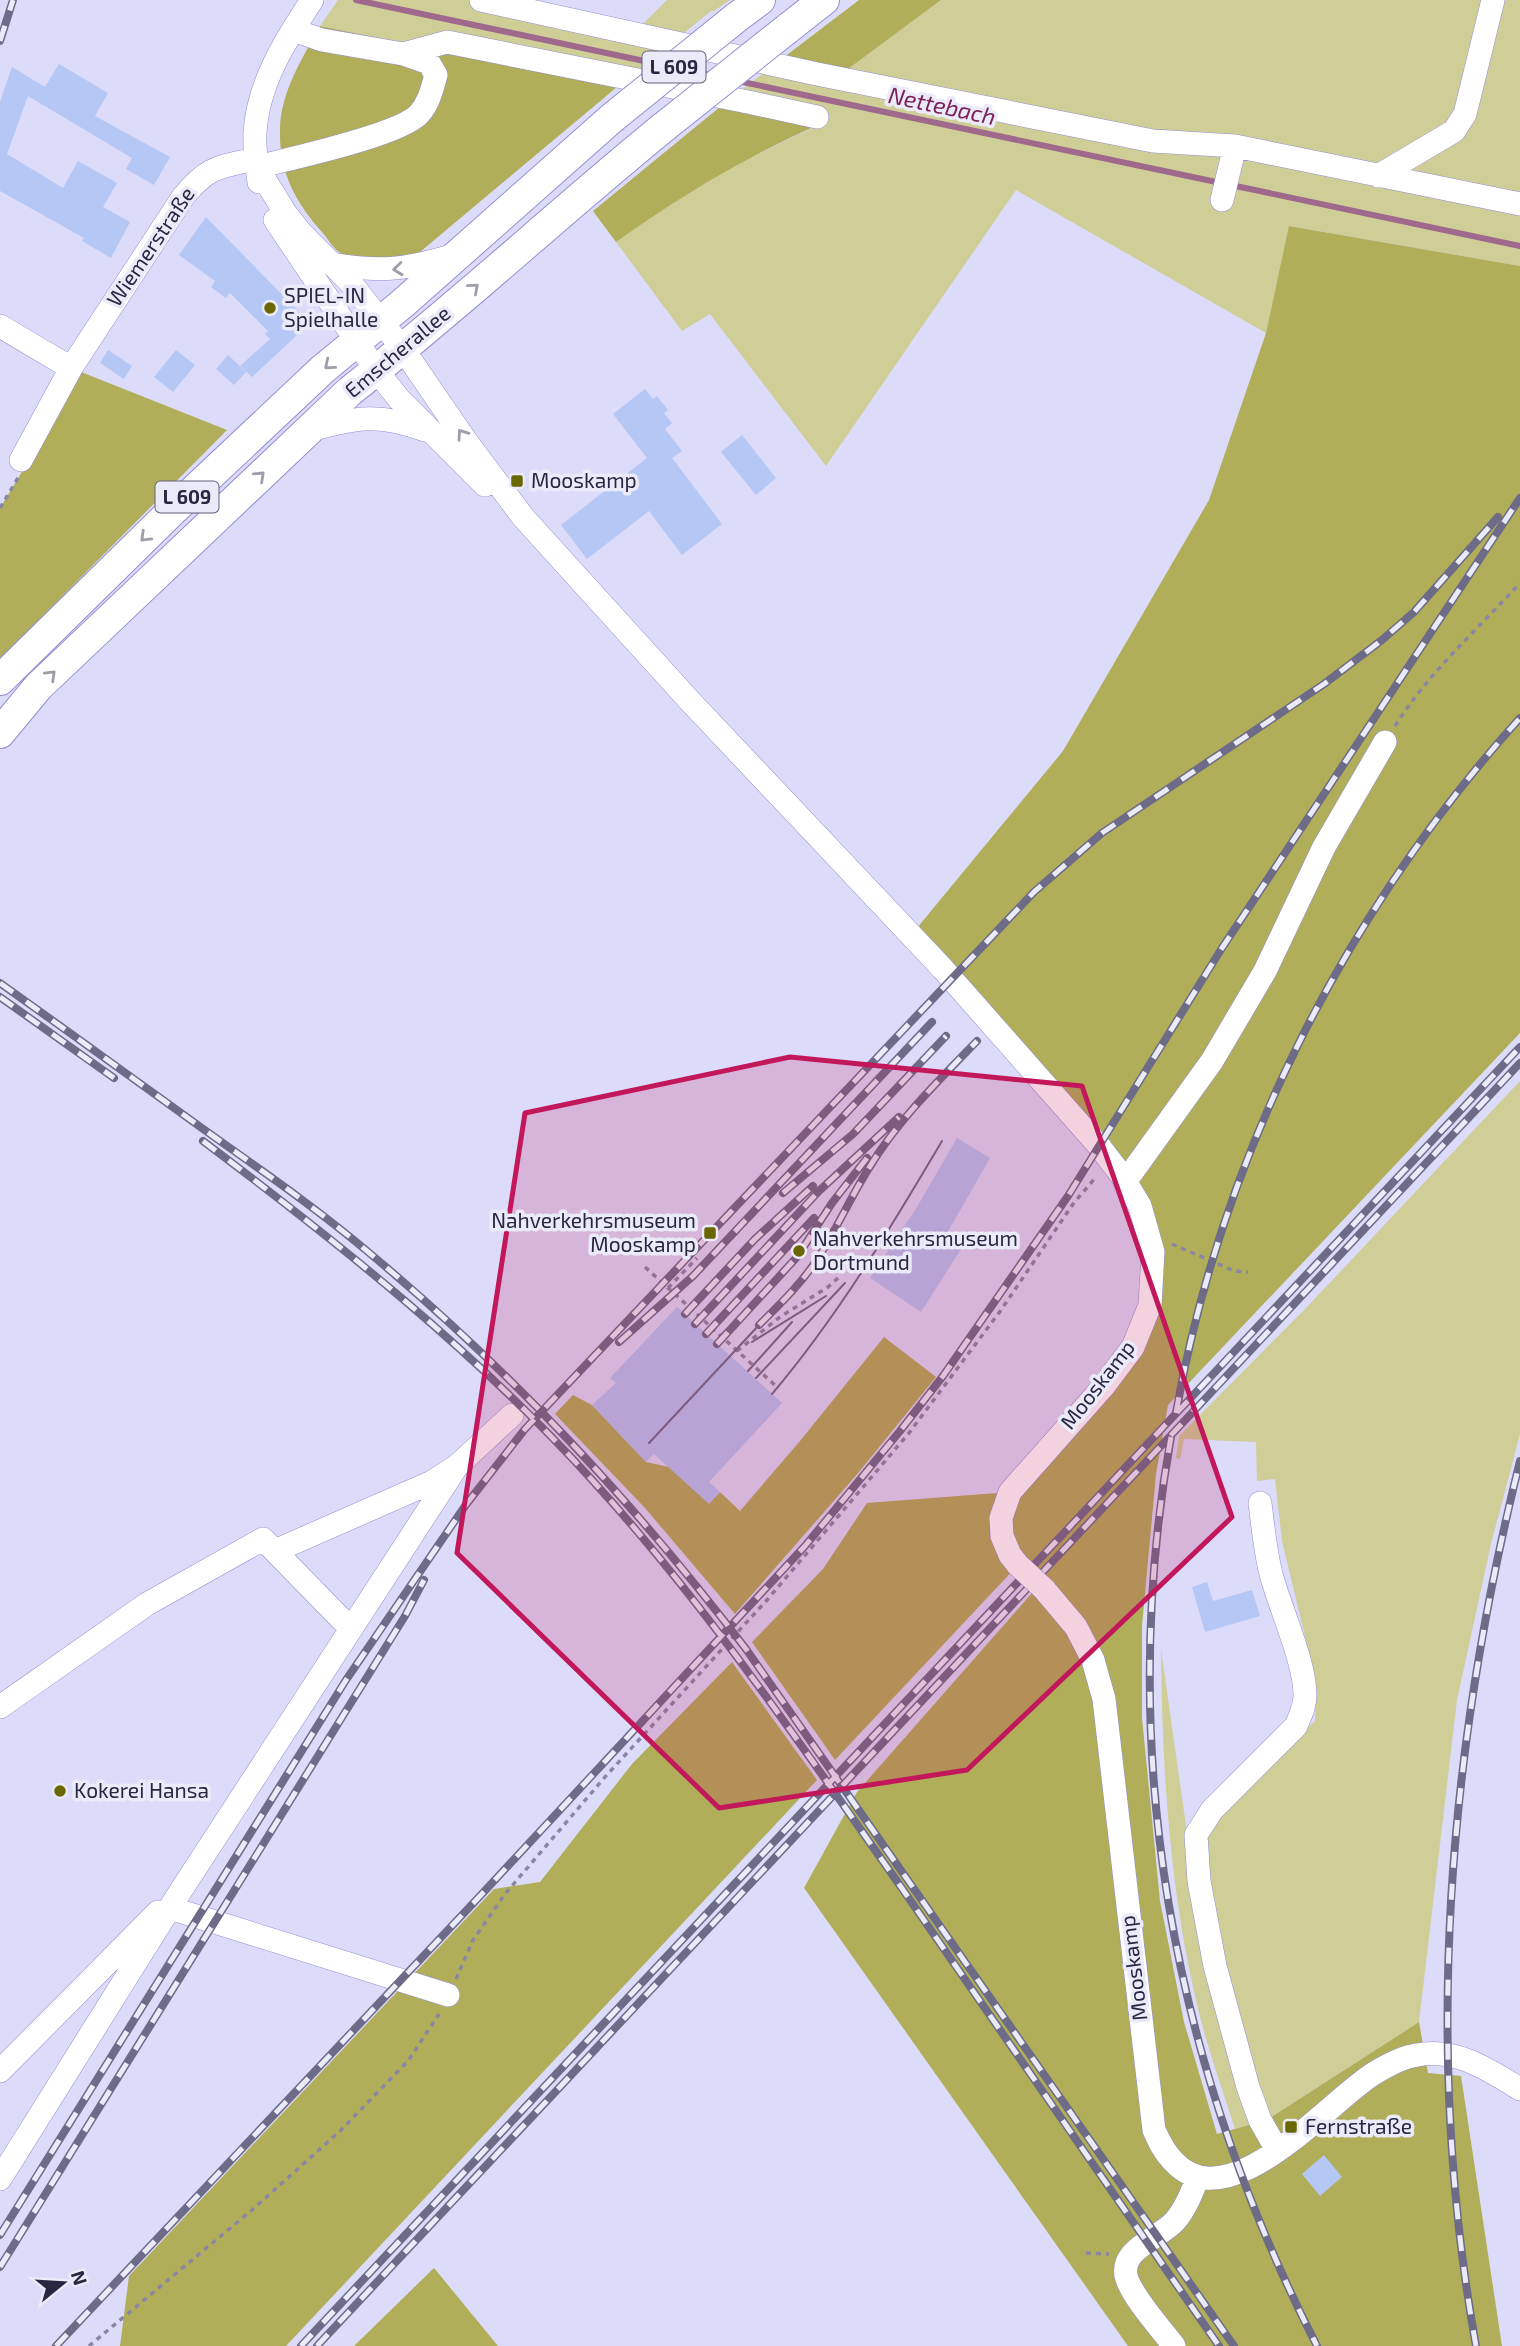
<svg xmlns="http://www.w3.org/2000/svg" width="1520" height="2346" font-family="'Exo 2',sans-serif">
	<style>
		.green { fill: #cfce96 }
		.forest { fill: #b0ae58 }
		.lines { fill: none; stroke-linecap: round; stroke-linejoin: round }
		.stream { stroke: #9f688d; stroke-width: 6 }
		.building { fill: #b5c7f4 }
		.minor-casing { stroke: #938dd4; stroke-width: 24 }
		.major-casing { stroke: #938dd4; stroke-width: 32 }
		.path { stroke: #8987a4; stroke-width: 3.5; stroke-dasharray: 5 5; stroke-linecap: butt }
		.minor { stroke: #fff; stroke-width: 23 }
		.major { stroke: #fff; stroke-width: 30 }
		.tram { stroke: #6d6b88; stroke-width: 2 }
		.rail-casing { stroke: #6d6b88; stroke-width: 8 }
		.rail { stroke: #eaeaf9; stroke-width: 5; stroke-dasharray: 16; stroke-linecap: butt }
		.minor-bridge-casing { stroke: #938dd4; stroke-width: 24; stroke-linecap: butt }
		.major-bridge-casing { stroke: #938dd4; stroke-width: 32; stroke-linecap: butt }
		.minor-bridge { stroke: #fff; stroke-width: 23 }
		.major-bridge { stroke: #fff; stroke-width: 30 }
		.oneway { stroke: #9f9daa }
		.marked { fill: #c2185b; fill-opacity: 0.2; stroke: #c2185b; stroke-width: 5; stroke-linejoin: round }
		.poi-dot { fill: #6b6700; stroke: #eaeaf9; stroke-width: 2.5 }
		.labels { text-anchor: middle; stroke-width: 7; stroke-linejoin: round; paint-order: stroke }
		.shield { fill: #eaeaf9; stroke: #636179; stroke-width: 2 }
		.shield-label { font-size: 19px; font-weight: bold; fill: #292642 }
		.street-label { font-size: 21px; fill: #292642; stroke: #eaeaf9 }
		.poi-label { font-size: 21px; fill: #292642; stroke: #eaeaf9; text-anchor: start }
		.water-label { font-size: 23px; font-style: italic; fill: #7c2059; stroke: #eaeaf9 }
	</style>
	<rect width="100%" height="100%" fill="#dcdbf9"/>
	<path class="green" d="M 338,0 L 520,0 L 638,29 L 667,0 L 730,0 L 714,11 L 711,11 L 617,87 L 320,26 Z
		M 941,0 L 1520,0 L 1520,266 L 1290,226 L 1266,333 L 1016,190 L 826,466 L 710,314 L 682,331 L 616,242 C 678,197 744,158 815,127 L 726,102 L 779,61 L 840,75 Z
		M 1520,1081 L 1520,1434 L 1491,1544 L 1457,1700 L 1419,2022 L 1267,2120 L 1239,2037 L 1201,1840 L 1232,1796 L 1315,1721 L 1316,1682 L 1282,1541 L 1275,1479 L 1257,1481 L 1256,1442 L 1184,1439 L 1180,1459 L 1176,1458 L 1179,1436 L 1306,1308 Z
		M 1161,1649 L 1199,1918 L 1256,2123 L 1235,2129 C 1221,2085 1205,2041 1195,1996 C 1169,1882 1162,1765 1161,1649 Z"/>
	<path class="forest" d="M 859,0 L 941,0 L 840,75 L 779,61 Z
		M 320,26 L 617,87 L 420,252 C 397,264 361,269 339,252 C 332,247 327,237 321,231 C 295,201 279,172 280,130 C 280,93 303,57 320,26 Z
		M 726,102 L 816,126 C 745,157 679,197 616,242 L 593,211 Z
		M 1289,226 L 1520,266 L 1520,1033 L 1168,1405 L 1156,1474 L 1142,1626 L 1142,1718 L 1160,1901 L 1184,2022 L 1217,2134 L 1267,2120 L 1419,2022 L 1428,2073 L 1461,2076 L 1502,2346 L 1128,2346 L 804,1888 L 857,1792 L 1032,1593 L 1018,1565 L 835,1760 L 752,1642 L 823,1569 L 867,1503 L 1010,1492 L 1103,1387 L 1150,1305 L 1147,1204 L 917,928 L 1063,751 L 1209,500 L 1266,333 Z
		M 71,368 L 227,430 L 0,659 L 0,508 L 23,470 Z
		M 884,1337 L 936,1377 L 859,1472 L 735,1614 L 645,1508 L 555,1414 L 573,1395 L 592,1405 L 646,1462 L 669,1467 L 709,1503 L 720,1492 L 740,1511 L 800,1441 Z
		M 732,1662 L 817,1780 L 286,2346 L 120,2346 L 129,2276 L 494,1889 L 540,1882 L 632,1764 Z
		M 434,2268 L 498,2346 L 354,2346 Z"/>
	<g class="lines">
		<path class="stream" d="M 356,0 L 663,65
			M 687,70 L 714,76
			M 738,81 L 1221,183
			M 1231,185 L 1520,246"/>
	</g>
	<path class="building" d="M 59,64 L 108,93 L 95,116 L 170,157 L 154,185 L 126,169 L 132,158 L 28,96 L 7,154 L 63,188 L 78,161 L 117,183 L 103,207 L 130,222 L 111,258 L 82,241 L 84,238 L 0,191 L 0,102 L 12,67 L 45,87 Z
		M 206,217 L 310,323 L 252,377 L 240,366 L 270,339 L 265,334 L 268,331 L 230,293 L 226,298 L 211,287 L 215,281 L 179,255 Z
		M 108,350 L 132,366 L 124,379 L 100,363 Z
		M 176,350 L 195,365 L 173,392 L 154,377 Z
		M 228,355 L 246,372 L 234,385 L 216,369 Z
		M 645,389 L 653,399 L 657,396 L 668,410 L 664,413 L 672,423 L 665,429 L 682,451 L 672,458 L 722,524 L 682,555 L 649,511 L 587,559 L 561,525 L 647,458 L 613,414 Z
		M 742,435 L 776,478 L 756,495 L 721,452 Z
		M 957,1138 L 990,1158 L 946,1235 L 963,1246 L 921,1312 L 870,1278 L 917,1207 Z
		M 677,1307 L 782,1403 L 709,1482 L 720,1492 L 709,1504 L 654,1454 L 646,1462 L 592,1405 L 616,1383 L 610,1378 Z
		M 1207,1582 L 1213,1601 L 1252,1590 L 1260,1616 L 1205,1632 L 1192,1587 Z
		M 1324,2155 L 1342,2177 L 1320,2196 L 1302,2174 Z"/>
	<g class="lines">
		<defs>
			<path id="minor" d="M 481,0 L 817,74 L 1153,141 L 1235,146 L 1520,204
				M 293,30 L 322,40 L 403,54 L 447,42 L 748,102 L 817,117
				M 257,167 L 286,214 L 301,233 L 350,282 L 403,349 L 466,441 L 523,517 L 688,699 L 943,969 L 1099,1146 L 1122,1176 L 1140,1206 L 1153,1252 L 1150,1305 L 1133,1347 L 1103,1387 L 1010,1492 L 1001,1518 L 1002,1536 L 1010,1555 L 1018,1565
				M 257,167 C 289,159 400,135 419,114 C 429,103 432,89 436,75 L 429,63 L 403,54
				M 1378,176 L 1454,131 L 1465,114 L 1493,0
				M 259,182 C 257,166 254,150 255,133 C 258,83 285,41 312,0
				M 1222,200 L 1235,146
				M 275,220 L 376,370 L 399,399 L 485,485
				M 332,264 C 382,273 407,269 455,255
				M 0,326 L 71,368
				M 309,430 C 357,418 377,412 425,430
				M 21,460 L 71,368 L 183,197 C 208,166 219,167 255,159
				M 1125,1182 L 1212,1061 L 1265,971 L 1324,847 L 1385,742
				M 1260,1503 C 1263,1527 1265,1550 1271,1574 C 1280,1608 1305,1662 1305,1695 C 1305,1707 1300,1716 1296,1726 L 1212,1810 L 1196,1835 L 1199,1881 L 1215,1966 L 1248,2087 L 1260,2120 L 1277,2150
				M 275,1551 L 432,1482 L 457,1466 L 512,1415
				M 1044,1589 L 1076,1627 L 1093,1660 L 1104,1699 L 1154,2130 C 1159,2141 1164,2152 1173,2161 C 1229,2222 1327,2103 1373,2074 C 1386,2066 1402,2057 1417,2055 C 1455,2047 1489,2070 1520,2089
				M 0,1707 L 147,1604 L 263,1539 L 351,1629
				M 170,1908 L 448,1995
				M 0,2071 L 158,1912
				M 0,2179 L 178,1895 L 457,1466
				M 1174,2346 C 1161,2329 1134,2299 1127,2279 C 1117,2250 1160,2238 1175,2221 C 1186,2208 1192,2192 1198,2177"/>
			<path id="major" d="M 737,17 L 760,0
				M 787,29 L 824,0
				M 0,680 L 171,512 L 323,369 L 402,304 L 612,118
				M 0,733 L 38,687 L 350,391 C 458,307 558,213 665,126"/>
		</defs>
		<use href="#minor" class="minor-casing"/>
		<use href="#major" class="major-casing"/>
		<path class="path" d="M 0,508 L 18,478
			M 1395,726 C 1429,672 1477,630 1520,583
			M 1172,1244 L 1234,1271 L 1248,1272
			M 645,1267 L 777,1387
			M 668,1288 L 697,1258
			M 685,1314 L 694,1312
			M 737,1351 L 780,1317 L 828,1287 L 838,1278
			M 456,1979 L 473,1940 L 505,1894 L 605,1777 L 767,1600 L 909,1433 L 1001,1310 L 1073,1204 L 1096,1177
			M 1086,2253 L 1109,2254
			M 89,2346 L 252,2210 L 340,2131 L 408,2061 L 439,2014"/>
		<use href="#minor" class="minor"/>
		<use href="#major" class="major"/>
		<path class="tram" d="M 752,1342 L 826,1296
			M 748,1371 L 792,1322
			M 756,1378 L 845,1283
			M 772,1394 C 838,1316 890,1229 942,1141
			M 649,1443 L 759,1325"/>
		<defs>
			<path id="rail" d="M 0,41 L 13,0
				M 0,983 C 69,1032 138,1082 206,1131 C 261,1170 316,1208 367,1251 C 512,1372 631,1499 746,1649 L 1234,2346
				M 0,997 L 114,1078
				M 203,1141 C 341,1245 476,1352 593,1481 C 708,1607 803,1748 901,1887 C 1007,2040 1113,2193 1219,2346
				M 783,1193 L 853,1134 L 946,1036
				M 685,1314 L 755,1239 L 813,1186
				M 695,1324 L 819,1191 L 899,1117
				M 759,1325 C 779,1305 800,1285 816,1261 C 836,1231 850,1198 869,1168 C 898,1120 939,1080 977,1041
				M 706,1334 L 814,1218
				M 619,1342 L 693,1276 L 932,1022
				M 717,1344 L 797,1257 L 832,1203 L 867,1158
				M 1176,1413 C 1221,1156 1346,911 1520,718
				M 1171,1437 C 1115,1752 1172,2063 1317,2346
				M 0,2235 L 346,1680 L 465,1506 L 525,1429 L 1034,892 L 1102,833 L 1324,684 L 1382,640 L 1414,612 L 1498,517
				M 0,2267 L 405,1616 L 424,1580
				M 56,2346 L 480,1896 L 805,1546 L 900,1431 L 943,1376 L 1068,1196 L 1222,948 L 1520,498
				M 301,2346 L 1520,1047
				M 317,2346 L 1520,1063
				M 1476,2346 C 1423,2051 1448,1750 1520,1461"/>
		</defs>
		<use href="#rail" class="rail-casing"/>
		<use href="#rail" class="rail"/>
		<defs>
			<path id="minor-bridge" d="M 1018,1565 L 1044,1589"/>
			<path id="major-bridge" d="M 612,118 L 737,17
				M 665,126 L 787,29"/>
		</defs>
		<use href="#minor-bridge" class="minor-bridge-casing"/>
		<use href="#major-bridge" class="major-bridge-casing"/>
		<use href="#minor-bridge" class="minor-bridge"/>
		<use href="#major-bridge" class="major-bridge"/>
	</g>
	<defs><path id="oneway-chevron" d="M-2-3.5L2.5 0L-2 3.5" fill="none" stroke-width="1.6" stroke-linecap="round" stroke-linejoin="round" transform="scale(1.75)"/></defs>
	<g class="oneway">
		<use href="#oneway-chevron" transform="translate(398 269) rotate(174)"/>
		<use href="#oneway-chevron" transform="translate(474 288) rotate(-41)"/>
		<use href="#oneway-chevron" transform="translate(329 365) rotate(140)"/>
		<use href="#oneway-chevron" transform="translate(462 434) rotate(-125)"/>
		<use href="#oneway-chevron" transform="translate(260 476) rotate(-43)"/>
		<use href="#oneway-chevron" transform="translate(145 537) rotate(136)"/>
		<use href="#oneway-chevron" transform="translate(51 675) rotate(-44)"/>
	</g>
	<path class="marked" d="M 790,1057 L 1082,1086 L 1232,1517 L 967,1770 L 719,1808 L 457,1553 L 525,1113 Z"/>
	<g class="poi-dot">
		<circle cx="270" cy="308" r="7"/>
		<rect x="510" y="474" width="14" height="14" rx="3.5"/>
		<rect x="703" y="1226" width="14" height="14" rx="3.5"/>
		<circle cx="799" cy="1251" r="7"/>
		<circle cx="60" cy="1791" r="7"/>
		<rect x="1284" y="2120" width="14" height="14" rx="3.5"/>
	</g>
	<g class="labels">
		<g class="shield">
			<rect x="642.5" y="51.5" width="63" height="31" rx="5"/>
			<rect x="155.5" y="481.5" width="63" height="31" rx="5"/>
		</g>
		<g class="shield-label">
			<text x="674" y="74">L 609</text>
			<text x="187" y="504">L 609</text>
		</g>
		<g class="street-label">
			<text transform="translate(151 247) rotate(-56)" y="7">Wiemerstraße</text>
			<text transform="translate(398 352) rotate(-40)" y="7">Emscherallee</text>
			<text transform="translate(1098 1385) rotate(-52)" y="7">Mooskamp</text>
			<text transform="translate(1134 1968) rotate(-97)" y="7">Mooskamp</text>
		</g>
		<g class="poi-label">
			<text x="284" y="303">SPIEL-IN<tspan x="284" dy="24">Spielhalle</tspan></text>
			<text x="531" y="488">Mooskamp</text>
			<text x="696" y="1228" text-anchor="end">Nahverkehrsmuseum<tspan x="696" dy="24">Mooskamp</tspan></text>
			<text x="813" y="1246">Nahverkehrsmuseum<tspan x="813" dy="24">Dortmund</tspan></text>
			<text x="74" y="1798">Kokerei Hansa</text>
			<text x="1305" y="2134">Fernstraße</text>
		</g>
		<g class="water-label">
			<text transform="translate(942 106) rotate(12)" y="8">Nettebach</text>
		</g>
	</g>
	<g transform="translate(63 2283) rotate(72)" stroke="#eaeaf9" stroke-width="5" paint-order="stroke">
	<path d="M0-5L12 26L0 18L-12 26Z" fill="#292642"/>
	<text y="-10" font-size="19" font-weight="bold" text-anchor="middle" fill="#292642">N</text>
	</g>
</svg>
